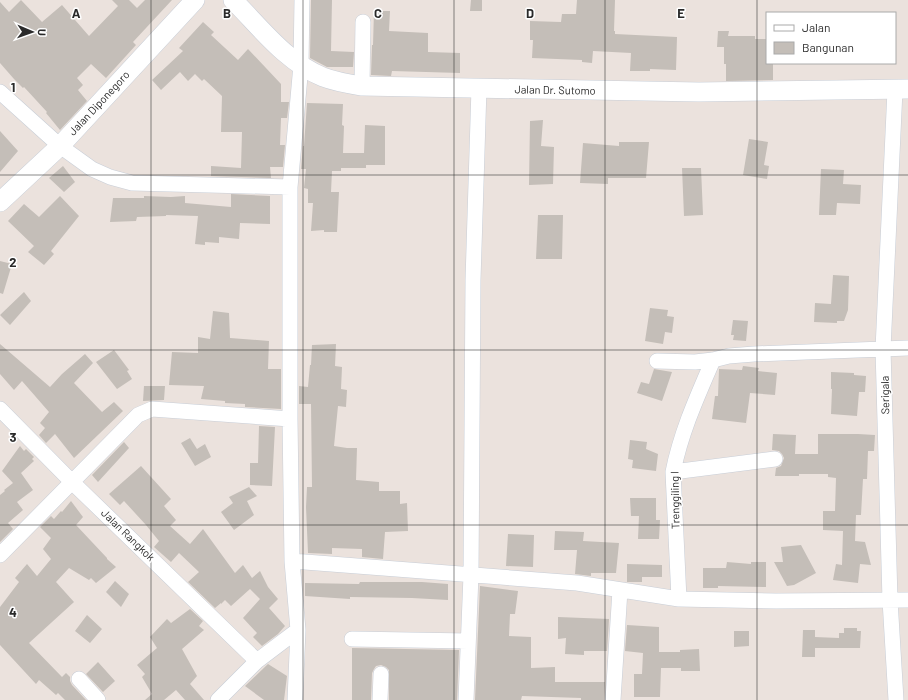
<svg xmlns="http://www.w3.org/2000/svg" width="908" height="700" font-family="Barlow,sans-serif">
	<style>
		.building { fill: #c4beb8 }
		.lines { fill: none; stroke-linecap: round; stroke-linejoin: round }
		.minor-casing { stroke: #c8ced7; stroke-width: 16 }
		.tertiary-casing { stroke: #c8ced7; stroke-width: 20 }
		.minor { stroke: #fff; stroke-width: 15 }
		.tertiary { stroke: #fff; stroke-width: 19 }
		.grid { fill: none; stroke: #2a2a2a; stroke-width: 1; stroke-opacity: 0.55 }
		.labels { text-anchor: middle; stroke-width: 3; stroke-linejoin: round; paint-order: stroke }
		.street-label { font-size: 11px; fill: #2a2a2a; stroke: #fff }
		.grid-label { font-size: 13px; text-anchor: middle; font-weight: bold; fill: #2a2a2a; stroke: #fff; stroke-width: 3; stroke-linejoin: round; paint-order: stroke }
	</style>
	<rect width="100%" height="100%" fill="#ebe2dd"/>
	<path class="building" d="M 21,0 L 42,22 L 62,5 L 89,36 L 118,6 L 112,0 L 129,0 L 137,8 L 145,0 L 172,0 L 133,42 L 136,45 L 106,78 L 91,64 L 77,78 L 83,85 L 78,90 L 87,101 L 60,130 L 46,113 L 47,112 L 24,87 L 23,88 L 14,79 L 0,63 L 0,2 L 9,12 Z
		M 311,0 L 332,0 L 331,51 L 354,52 L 353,67 L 327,67 L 310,58 Z
		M 471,0 L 482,0 L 482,11 L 470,11 Z
		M 577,0 L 615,0 L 614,31 L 615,31 L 615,34 L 677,37 L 676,70 L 650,69 L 650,71 L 630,71 L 631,53 L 593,51 L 592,63 L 582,62 L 582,60 L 532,58 L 533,40 L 530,40 L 530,21 L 561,22 L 562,14 L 576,14 Z
		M 374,11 L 390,11 L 389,31 L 428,33 L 428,52 L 460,53 L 460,73 L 392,71 L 391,76 L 371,75 L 372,45 L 373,45 Z
		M 203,22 L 214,32 L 211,35 L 238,60 L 248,49 L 281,84 L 281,102 L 289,102 L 287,118 L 281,118 L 280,145 L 285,145 L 283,167 L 270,167 L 271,178 L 211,176 L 211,166 L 241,168 L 242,132 L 221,132 L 222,96 L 204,79 L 202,81 L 195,74 L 188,81 L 180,72 L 161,90 L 152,80 L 183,51 L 179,48 Z
		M 718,31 L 729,31 L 728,36 L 755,36 L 755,39 L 767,39 L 767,63 L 773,63 L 773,80 L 726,81 L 726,64 L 724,64 L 724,47 L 717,47 Z
		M 307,103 L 343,104 L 342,125 L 344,126 L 343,153 L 364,153 L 365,125 L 385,126 L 385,165 L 366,165 L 366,168 L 341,168 L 341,171 L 332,171 L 331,192 L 339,192 L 337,232 L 324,232 L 324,230 L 311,231 L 313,203 L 308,203 L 308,189 L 304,188 L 306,169 L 301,169 L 303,146 L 304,146 Z
		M 543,120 L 541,146 L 554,147 L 553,184 L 529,185 L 530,121 Z
		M 0,131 L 18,151 L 0,172 Z
		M 749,139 L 768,142 L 764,165 L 769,166 L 767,179 L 743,175 Z
		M 619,142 L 649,142 L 646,178 L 608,178 L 608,184 L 580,183 L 583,143 L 619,146 Z
		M 63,166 L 75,182 L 64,192 L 49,178 Z
		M 682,168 L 701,168 L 703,215 L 684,216 Z
		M 821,169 L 844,170 L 843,184 L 861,185 L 860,204 L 837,203 L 836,215 L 819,215 Z
		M 231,194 L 270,196 L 270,224 L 240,223 L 239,239 L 219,237 L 219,243 L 205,242 L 205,245 L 195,244 L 198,216 L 166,215 L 166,216 L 137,217 L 136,221 L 110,222 L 113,198 L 144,198 L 144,196 L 171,197 L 185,196 L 185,203 L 231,207 Z
		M 60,196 L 79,216 L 51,251 L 54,254 L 44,265 L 28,252 L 34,246 L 8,221 L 24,204 L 39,217 Z
		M 538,215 L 563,215 L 562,259 L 536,259 Z
		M 0,261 L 12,264 L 3,294 L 0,293 Z
		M 833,275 L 849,276 L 848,310 L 844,321 L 837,321 L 837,323 L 814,322 L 815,303 L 831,304 Z
		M 24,292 L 31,301 L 10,325 L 0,315 Z
		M 650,308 L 668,310 L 667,316 L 674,317 L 672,333 L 665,332 L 663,344 L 645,341 Z
		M 213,311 L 229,313 L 230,338 L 269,341 L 268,369 L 281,369 L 281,409 L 245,407 L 245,404 L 225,403 L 225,401 L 201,399 L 204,386 L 169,385 L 172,352 L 198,353 L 198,337 L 210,339 Z
		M 733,320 L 748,321 L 746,341 L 733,340 L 734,335 L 731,335 Z
		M 0,344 L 50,387 L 62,374 L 85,354 L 93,363 L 74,383 L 102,412 L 114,402 L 123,411 L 74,458 L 55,434 L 46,443 L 39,435 L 45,428 L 40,423 L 49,412 L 22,381 L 14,390 L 0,374 Z
		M 336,344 L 335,366 L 342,367 L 341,389 L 347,390 L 346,407 L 338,406 L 334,446 L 347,448 L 357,448 L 356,480 L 379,482 L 379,491 L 400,491 L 400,504 L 407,503 L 408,531 L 385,532 L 383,559 L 362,557 L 362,549 L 332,548 L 332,554 L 308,553 L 306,507 L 307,487 L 312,487 L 311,404 L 299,404 L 299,386 L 308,387 L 310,365 L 311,365 L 312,345 Z
		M 114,350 L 129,370 L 127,371 L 132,379 L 117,389 L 96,362 Z
		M 743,366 L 759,368 L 758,371 L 777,373 L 775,395 L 750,393 L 746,423 L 712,419 L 715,396 L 718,396 L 719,369 L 742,370 Z
		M 654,369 L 672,372 L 662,401 L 637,393 L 641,382 L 649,384 Z
		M 831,372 L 854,373 L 854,375 L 866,376 L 865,392 L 859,392 L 857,416 L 831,414 L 832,389 L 831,389 Z
		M 144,386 L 165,386 L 164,400 L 143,401 Z
		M 259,426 L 275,427 L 272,486 L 250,485 L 250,463 L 258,463 Z
		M 773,434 L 796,435 L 795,454 L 818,454 L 818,434 L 858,434 L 875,435 L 874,451 L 868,451 L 867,479 L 863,479 L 861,515 L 856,515 L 855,541 L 865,542 L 871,565 L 860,564 L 858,583 L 833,580 L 836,564 L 842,565 L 843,531 L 823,530 L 823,511 L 835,511 L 836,478 L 828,477 L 828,474 L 799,474 L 799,476 L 775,476 L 776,468 L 781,466 L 784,458 L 782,454 L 779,451 L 772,450 Z
		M 190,438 L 197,449 L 205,444 L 211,457 L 195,466 L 181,443 Z
		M 630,440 L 647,442 L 646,449 L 658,454 L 656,471 L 632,468 L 633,460 L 628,459 Z
		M 124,442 L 129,448 L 98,482 L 92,475 Z
		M 20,446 L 24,451 L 26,449 L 34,457 L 32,459 L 34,461 L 21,473 L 33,490 L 17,502 L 23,510 L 8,523 L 13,529 L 0,542 L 0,495 L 5,491 L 4,490 L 13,483 L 2,471 Z
		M 141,466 L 171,499 L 164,506 L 176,520 L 170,526 L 190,544 L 203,529 L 235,573 L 243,565 L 252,578 L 260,571 L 268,587 L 278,599 L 269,608 L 285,626 L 278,634 L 262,646 L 253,637 L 257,633 L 243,618 L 260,599 L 250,589 L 231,606 L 225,600 L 221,604 L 221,603 L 215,608 L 188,582 L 199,572 L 179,553 L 171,562 L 154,547 L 159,541 L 146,525 L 124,501 L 120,505 L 109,494 Z
		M 249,487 L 257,496 L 247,501 L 254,515 L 234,530 L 221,512 L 233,503 L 229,497 Z
		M 630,498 L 656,498 L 656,520 L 660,520 L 659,539 L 638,539 L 639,516 L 631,516 Z
		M 71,501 L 83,517 L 76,525 L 107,558 L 107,559 L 116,567 L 96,583 L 91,578 L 89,580 L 69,568 L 56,582 L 74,602 L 29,643 L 62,677 L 66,673 L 70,677 L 70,681 L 72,685 L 86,700 L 65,700 L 58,693 L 56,695 L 39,680 L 36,684 L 0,645 L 0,607 L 19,582 L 15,578 L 27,564 L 37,576 L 51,559 L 43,549 L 51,538 L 40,527 L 51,516 L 54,519 L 61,511 L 62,512 Z
		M 555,531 L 584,532 L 583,541 L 619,543 L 616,573 L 591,573 L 591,576 L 575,574 L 577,550 L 554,550 Z
		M 508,534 L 534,535 L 533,567 L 506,566 Z
		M 801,545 L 816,573 L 794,585 L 787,586 L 774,562 L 783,562 L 781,547 Z
		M 727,562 L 751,564 L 751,562 L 766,562 L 766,587 L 718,586 L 718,588 L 703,588 L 703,568 L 726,568 Z
		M 627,564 L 662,565 L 662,577 L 642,577 L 642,582 L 627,582 Z
		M 115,581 L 129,594 L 121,607 L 106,592 Z
		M 360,582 L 422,582 L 448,584 L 448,600 L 412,598 L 350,597 L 350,599 L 305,596 L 305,583 L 359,584 Z
		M 480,586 L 518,591 L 515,614 L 510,614 L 509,636 L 531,637 L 531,668 L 555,667 L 555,682 L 605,682 L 604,700 L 581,700 L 581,698 L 522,696 L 521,700 L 475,700 Z
		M 190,609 L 203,621 L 199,626 L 204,630 L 182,649 L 197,676 L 190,684 L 204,700 L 185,700 L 176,690 L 164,700 L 145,700 L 152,694 L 142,677 L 145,674 L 137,665 L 157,648 L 150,637 L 167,619 L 171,623 Z
		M 87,615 L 102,629 L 90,643 L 75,631 Z
		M 558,617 L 609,619 L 607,651 L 584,651 L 584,655 L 565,654 L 566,638 L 558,639 Z
		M 627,625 L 659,627 L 659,652 L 680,652 L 680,650 L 699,649 L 700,671 L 681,671 L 681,668 L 661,668 L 660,697 L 634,697 L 634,674 L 642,674 L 643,653 L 625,651 Z
		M 844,628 L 857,628 L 857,631 L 861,631 L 860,648 L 815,648 L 815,657 L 802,657 L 803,630 L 815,630 L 815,637 L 839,638 L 839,633 L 844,633 Z
		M 734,631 L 749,631 L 749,646 L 734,647 Z
		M 352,648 L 459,650 L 457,700 L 389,700 L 389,670 L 386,667 L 381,665 L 376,666 L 374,669 L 372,673 L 371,700 L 352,700 Z
		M 98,662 L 115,681 L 103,692 L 86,674 Z
		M 268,664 L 287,676 L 284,700 L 264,700 L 245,686 Z"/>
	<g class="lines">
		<defs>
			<path id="minor" d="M 362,86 L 363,22
				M 895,90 L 883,349 L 890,600 L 896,700
				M 0,92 L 60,146 L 92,169 L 110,177 L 132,183 L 290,187
				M 657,361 L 695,362 L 713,360 L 729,356 L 754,354 L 908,348
				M 0,409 L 72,482 L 257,661
				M 673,472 L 775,459
				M 0,555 L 138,415 L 152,409 L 290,419
				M 292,561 L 577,583 L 679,599 L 776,601 L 908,600
				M 679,599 L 673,472 C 681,432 697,397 713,360
				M 352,639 L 468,641
				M 79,679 L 98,700
				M 218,700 L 257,661 L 298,630 L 292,561 L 290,419 L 290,187 L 301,65 L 302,0
				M 295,700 L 298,630
				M 380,700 L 381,674
				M 466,700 L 471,575 L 473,280 L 479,88
				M 613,700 L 620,590"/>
			<path id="tertiary" d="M 233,0 C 260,27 286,62 323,77 C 336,82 349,84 362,86 L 699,92 L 908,89
				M 0,202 L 60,146 L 195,0"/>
		</defs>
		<use href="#minor" class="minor-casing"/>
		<use href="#tertiary" class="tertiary-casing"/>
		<use href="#minor" class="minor"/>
		<use href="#tertiary" class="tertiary"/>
	</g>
	<path class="grid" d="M 151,0 L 151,700M 303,0 L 303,700M 454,0 L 454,700M 605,0 L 605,700M 757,0 L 757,700M 0,175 L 908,175M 0,350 L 908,350M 0,525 L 908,525"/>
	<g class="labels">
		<g class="street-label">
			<text transform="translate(555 90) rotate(1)" y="4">Jalan Dr. Sutomo</text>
			<text transform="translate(99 103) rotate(-47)" y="4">Jalan Diponegoro</text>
			<text transform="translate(885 395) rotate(-91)" y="4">Serigala</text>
			<text transform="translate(675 500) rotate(-91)" y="4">Trenggiling I</text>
			<text transform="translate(128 535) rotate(44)" y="4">Jalan Rangkok</text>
		</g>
	</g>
	<g class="grid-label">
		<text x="76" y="18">A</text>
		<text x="227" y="18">B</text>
		<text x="378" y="18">C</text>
		<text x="530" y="18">D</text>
		<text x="681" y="18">E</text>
		<text x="13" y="92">1</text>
		<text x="13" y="267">2</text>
		<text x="13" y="442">3</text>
		<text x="13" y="617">4</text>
	</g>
	<rect x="766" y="12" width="130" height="52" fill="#ffffff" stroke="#aaaaaa"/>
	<rect x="774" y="25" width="20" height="6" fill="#ffffff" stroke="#aaaaaa"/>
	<text x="802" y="32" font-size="12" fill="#2a2a2a">Jalan</text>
	<rect x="774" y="42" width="20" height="12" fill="#c4beb8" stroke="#aaaaaa"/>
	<text x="802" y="52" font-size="12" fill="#2a2a2a">Bangunan</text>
	<g transform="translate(32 32) rotate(92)" stroke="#ffffff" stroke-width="3" paint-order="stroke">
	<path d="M0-3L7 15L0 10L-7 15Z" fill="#2a2a2a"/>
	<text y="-6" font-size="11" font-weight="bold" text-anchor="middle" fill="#2a2a2a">U</text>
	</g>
</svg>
